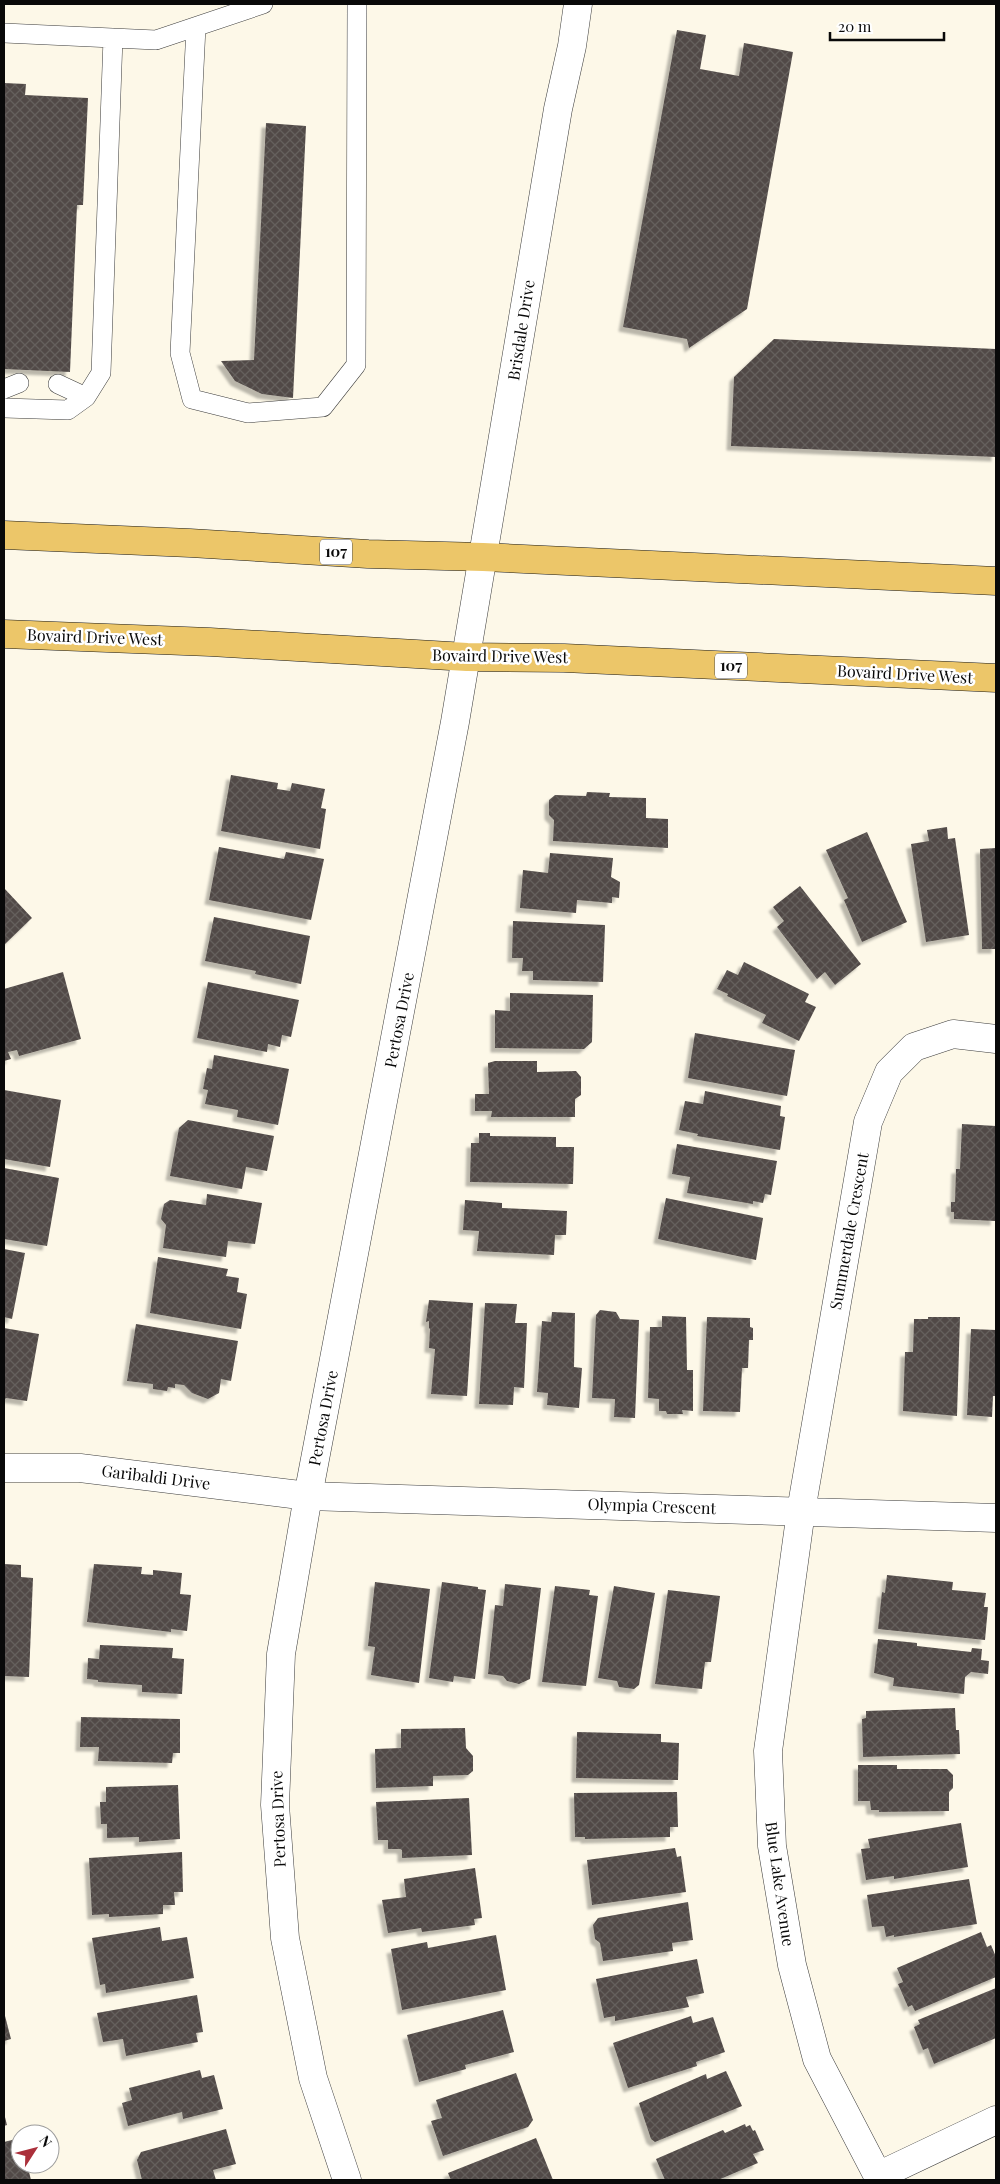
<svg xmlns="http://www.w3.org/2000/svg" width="1000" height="2184" font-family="'Playfair Display',serif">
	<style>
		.building { fill: url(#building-cross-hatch); filter: url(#shadow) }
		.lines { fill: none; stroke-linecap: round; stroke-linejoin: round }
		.service-casing { stroke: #3c3c3c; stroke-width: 20 }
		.minor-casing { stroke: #3c3c3c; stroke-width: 29 }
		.tertiary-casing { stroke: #3c3c3c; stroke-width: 29 }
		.primary-casing { stroke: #1a1a1a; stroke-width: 29 }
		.service { stroke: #fff; stroke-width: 19 }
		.minor { stroke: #fff; stroke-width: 28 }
		.tertiary { stroke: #fff; stroke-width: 28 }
		.primary { stroke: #ecc669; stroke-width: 28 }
		.labels { text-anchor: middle; stroke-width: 5; stroke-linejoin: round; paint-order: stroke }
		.shield { fill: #fff; stroke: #535353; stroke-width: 1 }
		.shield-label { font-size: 15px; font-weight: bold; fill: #090909 }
		.street-label { font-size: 16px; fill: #090909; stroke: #fff }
	</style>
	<defs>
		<pattern id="building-cross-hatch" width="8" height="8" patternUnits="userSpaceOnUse" patternTransform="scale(1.25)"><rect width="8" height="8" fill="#514a47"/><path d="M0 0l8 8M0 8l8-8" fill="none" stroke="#655f5d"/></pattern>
		<filter id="shadow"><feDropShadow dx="-4.5" dy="4.5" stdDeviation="1" flood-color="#0004"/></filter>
	</defs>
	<rect width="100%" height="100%" fill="#fdf8e8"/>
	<path class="building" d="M 677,30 L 706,35 L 700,69 L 739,76 L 744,43 L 793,52 L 747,309 L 689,348 L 687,339 L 623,327 Z
		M 4,83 L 26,84 L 25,95 L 88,98 L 83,205 L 77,205 L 70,372 L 4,369 Z
		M 266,123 L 306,126 L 293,398 L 262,394 L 235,381 L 221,361 L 254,360 Z
		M 774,339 L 996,349 L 996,457 L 731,446 L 734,377 Z
		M 231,775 L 278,783 L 277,789 L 290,791 L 292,783 L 325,789 L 321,808 L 326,809 L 320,849 L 221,831 Z
		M 587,792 L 610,793 L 609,797 L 646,798 L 646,818 L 668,819 L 668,848 L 553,841 L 554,820 L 549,815 L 549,800 L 555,795 L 586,796 Z
		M 947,827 L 948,839 L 955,838 L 969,935 L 926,942 L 911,844 L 929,841 L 927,830 Z
		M 867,832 L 907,922 L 862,942 L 844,900 L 848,898 L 826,850 Z
		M 219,847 L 284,859 L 286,852 L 324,859 L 311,920 L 209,900 Z
		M 996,848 L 996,949 L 982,949 L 980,849 Z
		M 550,853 L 613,858 L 611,877 L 620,882 L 619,898 L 612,897 L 612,903 L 577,900 L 576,913 L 520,908 L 523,870 L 548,873 Z
		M 800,886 L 861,964 L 835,985 L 825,972 L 817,979 L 777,927 L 784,921 L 773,907 Z
		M 4,888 L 32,918 L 4,945 Z
		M 214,917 L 310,936 L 301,984 L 255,974 L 256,971 L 205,961 Z
		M 513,921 L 605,925 L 603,982 L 533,980 L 533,971 L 522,971 L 523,958 L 512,958 Z
		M 744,962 L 809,994 L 805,1002 L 816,1007 L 799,1041 L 762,1023 L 766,1015 L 727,996 L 728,994 L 717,989 L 727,970 L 738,975 Z
		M 63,972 L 81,1039 L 19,1056 L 17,1050 L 8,1052 L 11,1059 L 4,1061 L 4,989 Z
		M 208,982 L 299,1000 L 291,1037 L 282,1035 L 280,1047 L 268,1044 L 267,1052 L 197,1038 Z
		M 510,993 L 593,995 L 592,1042 L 584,1049 L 495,1048 L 495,1010 L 510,1011 Z
		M 695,1033 L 795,1050 L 787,1096 L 688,1078 Z
		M 214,1055 L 289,1069 L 278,1125 L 237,1117 L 238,1110 L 205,1104 L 208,1090 L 203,1089 L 207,1068 L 212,1069 Z
		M 495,1061 L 537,1061 L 537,1072 L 576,1071 L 581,1077 L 581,1095 L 575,1099 L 575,1117 L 491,1117 L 492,1111 L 475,1111 L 475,1094 L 489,1094 L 488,1063 Z
		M 4,1090 L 61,1100 L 50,1167 L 4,1159 Z
		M 705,1091 L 781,1106 L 780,1116 L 785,1117 L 780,1150 L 697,1136 L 698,1134 L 679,1130 L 685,1101 L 703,1104 Z
		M 188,1120 L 274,1136 L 267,1171 L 246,1167 L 242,1189 L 170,1176 L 179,1128 Z
		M 962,1124 L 996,1126 L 995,1221 L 954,1219 L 954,1212 L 951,1212 L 951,1202 L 955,1202 L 956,1169 L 960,1169 Z
		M 479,1133 L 490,1133 L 490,1136 L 556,1137 L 556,1147 L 574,1147 L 573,1184 L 470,1182 L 471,1143 L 479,1143 Z
		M 677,1144 L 777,1161 L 771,1195 L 765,1194 L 763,1203 L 753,1201 L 753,1204 L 687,1193 L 690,1177 L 672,1174 Z
		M 4,1168 L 59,1178 L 47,1246 L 4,1239 Z
		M 207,1194 L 262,1203 L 255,1244 L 228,1241 L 226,1257 L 163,1248 L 166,1225 L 161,1219 L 164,1204 L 170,1200 L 206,1205 Z
		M 666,1198 L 763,1218 L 756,1260 L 658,1239 Z
		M 465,1200 L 502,1203 L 502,1208 L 567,1211 L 566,1235 L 555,1235 L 554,1255 L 477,1251 L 479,1231 L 463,1230 Z
		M 4,1249 L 25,1253 L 12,1319 L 4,1317 Z
		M 158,1257 L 228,1269 L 226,1276 L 239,1278 L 237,1292 L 247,1294 L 241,1329 L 150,1313 Z
		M 429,1300 L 473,1303 L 467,1396 L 431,1394 L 435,1349 L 429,1348 L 430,1329 L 429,1328 L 429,1321 L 426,1322 Z
		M 485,1303 L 517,1304 L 515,1323 L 527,1323 L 524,1388 L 514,1387 L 513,1405 L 479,1404 Z
		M 600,1310 L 616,1312 L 620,1319 L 639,1320 L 635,1418 L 614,1417 L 615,1399 L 592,1398 L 596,1315 Z
		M 552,1312 L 575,1313 L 574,1367 L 582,1368 L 579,1408 L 547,1405 L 548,1393 L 537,1392 L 542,1321 L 551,1322 Z
		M 662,1316 L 686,1317 L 687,1370 L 693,1370 L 693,1411 L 682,1410 L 683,1414 L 667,1414 L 666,1411 L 659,1411 L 659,1399 L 648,1398 L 650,1327 L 662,1327 Z
		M 707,1317 L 750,1318 L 750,1327 L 753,1328 L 753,1340 L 749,1340 L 748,1368 L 742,1368 L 740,1412 L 703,1411 Z
		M 928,1317 L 960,1317 L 957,1416 L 903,1411 L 905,1352 L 913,1352 L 914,1319 L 928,1319 Z
		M 136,1324 L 238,1341 L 231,1381 L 221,1379 L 219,1393 L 208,1399 L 192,1393 L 184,1385 L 175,1384 L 175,1388 L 168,1387 L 167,1391 L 153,1389 L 153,1384 L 127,1381 Z
		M 4,1328 L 39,1334 L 27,1401 L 6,1398 L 4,1400 Z
		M 971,1329 L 996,1330 L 996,1396 L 993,1396 L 992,1417 L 967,1415 Z
		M 4,1564 L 21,1565 L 21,1577 L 33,1578 L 29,1677 L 4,1676 Z
		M 94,1564 L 142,1567 L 141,1574 L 153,1575 L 153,1570 L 182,1573 L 180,1594 L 191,1595 L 187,1631 L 171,1629 L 171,1632 L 87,1622 Z
		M 887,1575 L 953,1582 L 952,1590 L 986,1593 L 984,1607 L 988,1607 L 985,1640 L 878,1629 L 882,1592 L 885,1593 Z
		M 375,1582 L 430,1589 L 419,1683 L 371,1675 L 375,1647 L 368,1646 Z
		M 442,1582 L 478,1587 L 478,1589 L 486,1590 L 475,1679 L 454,1676 L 453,1682 L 429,1678 Z
		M 505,1584 L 541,1588 L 530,1679 L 519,1684 L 507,1681 L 503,1676 L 488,1674 L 495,1605 L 503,1606 Z
		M 555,1586 L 590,1590 L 589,1595 L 598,1596 L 586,1686 L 542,1682 Z
		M 614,1586 L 655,1593 L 639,1685 L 634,1689 L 619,1687 L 617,1681 L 598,1678 Z
		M 668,1590 L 720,1596 L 711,1662 L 705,1662 L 702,1689 L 655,1684 Z
		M 878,1639 L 917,1643 L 917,1646 L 971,1652 L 972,1648 L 982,1649 L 981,1660 L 989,1661 L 988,1674 L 971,1672 L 965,1677 L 964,1694 L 893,1686 L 894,1678 L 874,1673 Z
		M 100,1645 L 173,1648 L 172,1658 L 184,1659 L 182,1694 L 142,1692 L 142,1685 L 98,1682 L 98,1680 L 87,1679 L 88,1658 L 99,1659 Z
		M 955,1708 L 956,1730 L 959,1730 L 960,1754 L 863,1757 L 862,1719 L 866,1718 L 866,1711 Z
		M 81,1717 L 180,1719 L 180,1753 L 173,1753 L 172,1763 L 98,1761 L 99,1747 L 80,1747 Z
		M 465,1728 L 466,1748 L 473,1756 L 473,1771 L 468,1775 L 433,1776 L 433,1786 L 376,1788 L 375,1749 L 401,1748 L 401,1729 Z
		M 577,1732 L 661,1734 L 661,1742 L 679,1743 L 678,1780 L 576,1778 Z
		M 858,1765 L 897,1765 L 897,1769 L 947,1769 L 953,1775 L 953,1788 L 949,1792 L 949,1811 L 879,1812 L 879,1810 L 871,1810 L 870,1801 L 858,1801 Z
		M 178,1785 L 180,1839 L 139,1842 L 139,1837 L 107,1838 L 107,1824 L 101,1824 L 100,1802 L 106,1802 L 106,1787 Z
		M 677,1792 L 678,1827 L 670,1827 L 670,1837 L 585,1839 L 585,1837 L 575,1837 L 574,1793 Z
		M 469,1798 L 472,1855 L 402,1858 L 402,1850 L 400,1849 L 388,1849 L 388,1840 L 378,1840 L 376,1802 Z
		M 961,1823 L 968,1867 L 894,1879 L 894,1876 L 866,1880 L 861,1849 L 870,1848 L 868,1839 Z
		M 675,1848 L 677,1857 L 681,1856 L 686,1892 L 592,1905 L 587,1860 Z
		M 182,1852 L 183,1892 L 174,1892 L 175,1905 L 163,1905 L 163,1914 L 109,1917 L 109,1914 L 92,1915 L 89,1858 Z
		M 475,1868 L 482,1918 L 474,1919 L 475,1925 L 422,1932 L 421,1928 L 388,1933 L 382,1900 L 406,1897 L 404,1879 Z
		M 969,1879 L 977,1924 L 894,1937 L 894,1935 L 886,1937 L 884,1926 L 872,1927 L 867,1895 Z
		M 688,1902 L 693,1940 L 672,1943 L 673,1951 L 603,1961 L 600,1943 L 595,1939 L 593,1925 L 598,1918 Z
		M 160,1927 L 162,1941 L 187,1937 L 194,1978 L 106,1993 L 105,1984 L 100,1985 L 92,1938 Z
		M 981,1932 L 987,1947 L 991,1945 L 996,1957 L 996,1977 L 915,2011 L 912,2005 L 908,2007 L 898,1984 L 903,1982 L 897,1968 Z
		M 496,1935 L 506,1990 L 402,2010 L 391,1949 L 427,1942 L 428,1948 Z
		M 697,1959 L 704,1993 L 686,1997 L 689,2007 L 615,2021 L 615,2016 L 604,2018 L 596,1979 Z
		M 996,1988 L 996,2038 L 934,2064 L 928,2048 L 923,2050 L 914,2027 L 920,2024 L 918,2020 Z
		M 197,1995 L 203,2032 L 196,2033 L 198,2042 L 126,2056 L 123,2039 L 103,2042 L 97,2013 Z
		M 503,2010 L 514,2052 L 465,2065 L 466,2069 L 419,2082 L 407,2035 Z
		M 4,2012 L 11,2039 L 4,2041 Z
		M 691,2016 L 693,2023 L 713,2017 L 725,2052 L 696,2062 L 697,2066 L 628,2088 L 613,2043 Z
		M 200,2070 L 202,2078 L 214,2075 L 223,2109 L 183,2119 L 182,2112 L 128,2126 L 122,2103 L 132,2100 L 129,2088 Z
		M 726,2071 L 742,2106 L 655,2142 L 651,2139 L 639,2103 L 706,2074 L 707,2079 Z
		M 516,2073 L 533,2120 L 528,2127 L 443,2156 L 431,2121 L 442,2118 L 436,2100 Z
		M 4,2113 L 7,2125 L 4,2126 Z
		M 745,2124 L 746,2127 L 750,2125 L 753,2131 L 755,2130 L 764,2150 L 753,2154 L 758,2163 L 718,2180 L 665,2180 L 656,2159 L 723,2130 L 725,2133 Z
		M 226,2129 L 236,2164 L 213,2170 L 216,2180 L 142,2180 L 137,2160 L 141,2152 Z
		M 20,2138 L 20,2164 L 27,2164 L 31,2180 L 4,2180 L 4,2142 Z
		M 536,2138 L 553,2180 L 451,2180 L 448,2173 Z"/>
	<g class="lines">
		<defs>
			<path id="service" d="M 196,27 L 180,353 L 192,399 L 248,413 L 323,407 L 356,365 L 357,4
				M 4,33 L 156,40 L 263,4
				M 58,384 L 86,397
				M 4,389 L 19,383
				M 4,408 L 68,410 L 86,397 L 101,373 L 113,38"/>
			<path id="minor" d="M 4,1468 L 80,1468 L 308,1496 L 996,1518
				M 878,2176 L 996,2120
				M 880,2180 L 817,2059 L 792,1965 L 772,1846 L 768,1751 L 801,1511 L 868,1122 L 889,1072 L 914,1047 L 953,1034 L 996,1039"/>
			<path id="tertiary" d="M 347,2180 L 313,2078 L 285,1938 L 275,1805 L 281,1654 L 308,1496 L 455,722 L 558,109 L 572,46 L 578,4"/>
			<path id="primary" d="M 4,535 L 190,543 L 368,554 L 483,557 L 996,581
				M 4,634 L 210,642 L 467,657 L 564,658 L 996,678"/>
		</defs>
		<use href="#service" class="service-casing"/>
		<use href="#minor" class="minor-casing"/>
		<use href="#tertiary" class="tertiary-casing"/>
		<use href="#primary" class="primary-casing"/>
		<use href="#service" class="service"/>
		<use href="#minor" class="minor"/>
		<use href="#tertiary" class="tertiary"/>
		<use href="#primary" class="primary"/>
	</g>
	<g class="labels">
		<g class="shield">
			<rect x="320" y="539.5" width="32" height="25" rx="4"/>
			<rect x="715" y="653.5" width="32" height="25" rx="4"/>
		</g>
		<g class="shield-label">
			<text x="336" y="557">107</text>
			<text x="731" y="671">107</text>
		</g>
		<g class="street-label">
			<text transform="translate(521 330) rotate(-81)" y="6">Brisdale Drive</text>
			<text transform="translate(95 637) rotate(2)" y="6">Bovaird Drive West</text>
			<text transform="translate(500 656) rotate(1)" y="6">Bovaird Drive West</text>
			<text transform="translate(905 674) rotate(3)" y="6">Bovaird Drive West</text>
			<text transform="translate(399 1020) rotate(-79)" y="6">Pertosa Drive</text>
			<text transform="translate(849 1231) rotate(-80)" y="6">Summerdale Crescent</text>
			<text transform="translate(323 1418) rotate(-79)" y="6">Pertosa Drive</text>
			<text transform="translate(156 1477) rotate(7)" y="6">Garibaldi Drive</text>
			<text transform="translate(652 1506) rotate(2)" y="6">Olympia Crescent</text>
			<text transform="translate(278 1819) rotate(-92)" y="6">Pertosa Drive</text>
			<text transform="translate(780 1884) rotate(82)" y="6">Blue Lake Avenue</text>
		</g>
	</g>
	<rect width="1000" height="2184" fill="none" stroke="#090909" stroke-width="10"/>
	<g transform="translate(35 2149) rotate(54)"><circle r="24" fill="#ffffff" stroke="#9d9d9d"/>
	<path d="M0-4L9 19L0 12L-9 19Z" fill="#ab303b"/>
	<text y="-8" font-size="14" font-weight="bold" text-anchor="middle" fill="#090909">N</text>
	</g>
	<path d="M830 32v8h114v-8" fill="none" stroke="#090909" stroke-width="2.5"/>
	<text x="838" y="32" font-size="15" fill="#090909" stroke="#ffffff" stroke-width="4" paint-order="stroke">20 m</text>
</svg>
